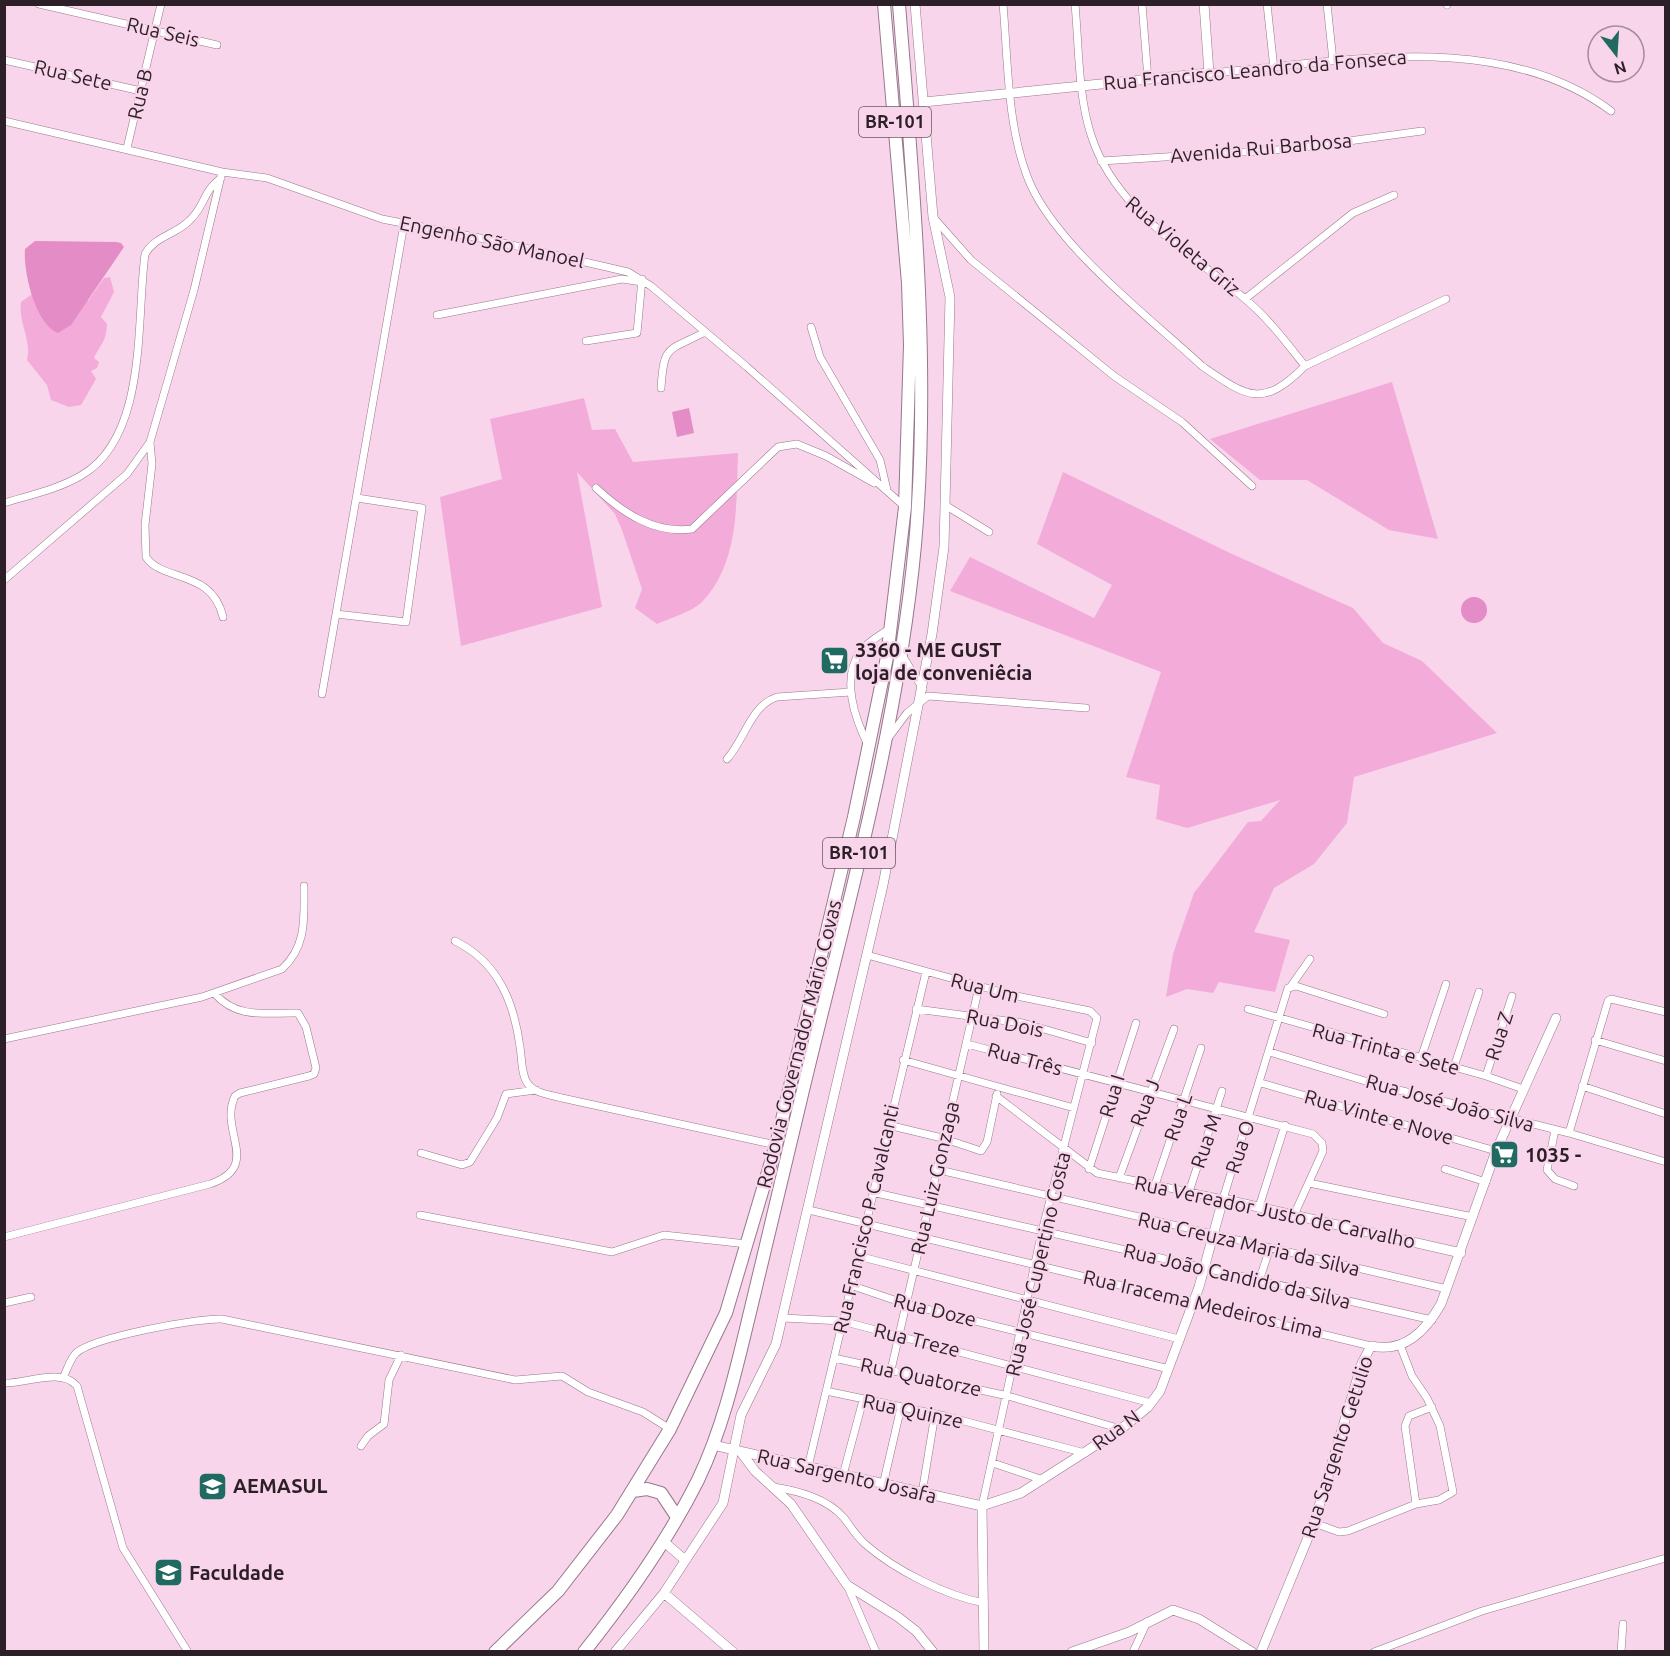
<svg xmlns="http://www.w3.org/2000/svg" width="1670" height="1656" font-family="Ubuntu,sans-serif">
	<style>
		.green { fill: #f3abd9 }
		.water { fill: #e48cc6 }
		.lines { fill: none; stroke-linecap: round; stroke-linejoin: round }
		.street-casing { stroke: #98788c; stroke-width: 8 }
		.secondary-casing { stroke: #98788c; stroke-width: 10 }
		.highway-casing { stroke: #98788c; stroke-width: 14 }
		.street { stroke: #fff; stroke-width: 7 }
		.secondary { stroke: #fff; stroke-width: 9 }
		.highway { stroke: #fff; stroke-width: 12 }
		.labels { text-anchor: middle; stroke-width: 4.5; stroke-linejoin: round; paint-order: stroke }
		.shield { fill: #f8d5ea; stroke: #695662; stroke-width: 1.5 }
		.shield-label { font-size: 18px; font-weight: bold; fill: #2c1f27 }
		.street-label { font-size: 20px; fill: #2c1f27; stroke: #f8d5ea }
		.poi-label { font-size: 20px; font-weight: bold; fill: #2c1f27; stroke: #f8d5ea; text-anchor: start }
	</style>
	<rect width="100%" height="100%" fill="#f8d5ea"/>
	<path class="green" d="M 110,277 L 114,292 L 101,317 L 107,324 C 106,343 101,343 94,358 L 99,362 L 97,368 L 91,371 L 96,379 L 81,405 L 69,407 L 51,400 L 47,385 L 27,360 C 32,340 18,323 21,302 L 38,290 L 88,301 L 104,278 Z
		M 1392,382 L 1438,539 L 1389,530 L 1307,480 L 1260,480 L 1210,439 Z
		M 584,398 L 592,430 L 615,429 L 633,462 L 738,453 C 736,503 740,562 702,602 C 692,612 670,618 657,624 L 635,608 L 642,589 L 622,530 L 615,514 L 577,472 L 602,607 L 461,646 L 440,497 L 502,479 L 490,419 Z
		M 1063,472 L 1232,554 L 1353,608 L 1383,643 L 1422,661 L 1497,733 L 1354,777 L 1347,823 L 1314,864 L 1274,888 L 1254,932 L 1290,940 L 1275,992 L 1219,982 L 1213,993 L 1187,989 L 1166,997 L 1173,954 L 1194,893 L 1248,822 L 1261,821 L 1280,800 L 1187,828 L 1156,819 L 1160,785 L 1126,777 L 1161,672 L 950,591 L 970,557 L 1094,618 L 1112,585 L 1037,544 Z"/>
	<path class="water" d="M 35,241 L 116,242 L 121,243 L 124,247 L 71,325 L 58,333 C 35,324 23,271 25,249 Z
		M 689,408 L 694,433 L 677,437 L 672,412 Z
		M1461 610a13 13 0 1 1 26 0a13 13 0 1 1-26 0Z"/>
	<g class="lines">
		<defs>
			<path id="street" d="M 39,4 L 217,45
				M 1003,4 C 1008,61 1007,123 1027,176 C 1051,242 1149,317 1202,366 C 1247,397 1262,409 1305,366 L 1446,299
				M 1075,4 C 1079,47 1078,95 1091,135 C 1115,210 1187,250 1244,298 C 1268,318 1286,342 1305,366
				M 1142,4 L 1148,79
				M 1267,4 L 1274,69
				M 1327,4 L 1333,61
				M 1446,4 L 1447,5
				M 4,60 L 141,91
				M 1209,73 C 1339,63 1498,27 1611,111
				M 4,121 L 222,172 L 267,178 L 382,219 L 490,240 L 628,272 L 651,286 L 747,367 L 905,507
				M 127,148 L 161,4
				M 1101,161 L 1290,149 L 1422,131
				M 933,217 L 971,260 L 1114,376 L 1182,422 L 1252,486
				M 1245,299 L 1353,213 L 1394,195
				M 437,315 L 622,279 L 642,282
				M 811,327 L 820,357 L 880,460 L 887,490
				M 586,341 L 637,333 L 642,279
				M 661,388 C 664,344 667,352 705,332
				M 150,442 L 152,464 L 145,525 L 146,557 C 162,582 212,569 223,617
				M 596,488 C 623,513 654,534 692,529 L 778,447 L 797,444 L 826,456 L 874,483
				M 4,503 C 30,495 59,489 82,475 C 148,436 136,320 145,254 C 156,235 176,235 190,220 C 205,206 203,191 221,178
				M 945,505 L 989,532
				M 4,580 L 127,474 L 150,442 L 194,290 L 222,172
				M 336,614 L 406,622 L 422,508 L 357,498
				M 902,655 L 923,689
				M 322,694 L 404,224
				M 889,737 L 907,713 L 928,696 L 1086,708
				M 868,745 C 855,719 841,679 860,652 C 867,642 879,636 889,629
				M 727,759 C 745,739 751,705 777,697 L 851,692
				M 455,941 C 498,962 514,1002 520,1047 C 522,1058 521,1075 528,1084 C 534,1093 551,1095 562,1098 L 776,1145
				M 867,955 L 1012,995 L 1090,1011 L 1097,1018 L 1042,1231 L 982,1506
				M 1291,986 L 1310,959
				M 916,1009 L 1023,1023 L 1092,1043
				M 1248,1009 L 1486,1076 L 1523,1089
				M 4,1039 L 202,997 L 282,969 C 307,946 304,918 304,886
				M 1595,1040 L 1666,1061
				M 967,1044 L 1313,1134 L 1322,1143 L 1323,1151 L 1294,1215
				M 1270,1052 L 1375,1084 L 1569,1133 L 1666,1162
				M 1421,1058 L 1446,984
				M 903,1060 L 1074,1108
				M 1454,1067 L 1479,992
				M 1486,1076 L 1512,996
				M 1261,1083 L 1496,1151
				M 1582,1086 L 1666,1114
				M 996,1096 L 1097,1173 L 1223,1199 L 1288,988 L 1296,986 L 1384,1014
				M 888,1125 L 942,1138 L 981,1151 L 987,1142 L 997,1094
				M 1555,1130 L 1547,1170 L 1555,1179 L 1574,1186
				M 1569,1133 L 1608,1001 L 1611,999 L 1666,1012
				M 421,1153 L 462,1165 L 470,1162 L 497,1118 L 506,1094 L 536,1090
				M 935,1169 L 1447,1289
				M 1089,1169 L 1136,1023
				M 1445,1169 L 1486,1182
				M 1119,1178 L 1174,1029
				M 1309,1183 L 1473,1217
				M 1155,1185 L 1201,1048
				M 872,1192 L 1432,1320
				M 1189,1192 L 1222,1091
				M 1259,1207 L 1285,1125
				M 809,1210 L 1371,1346
				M 420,1215 L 612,1252 L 664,1235 L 747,1244
				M 4,1237 L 210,1184 C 263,1166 218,1131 235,1096 L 240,1093 L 309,1076 L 314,1074 L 316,1068 L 306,1027 L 298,1013 C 268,1012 238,1020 215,994
				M 858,1256 L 1179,1339
				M 1259,1281 L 1270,1248
				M 850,1285 L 906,1304 L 1169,1369
				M 4,1303 L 31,1297
				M 783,1318 L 842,1321 L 1151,1403
				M 834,1358 L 1008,1396 L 1121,1429
				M 891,1370 L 979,987
				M 63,1378 C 67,1370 70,1359 76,1353 C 94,1337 197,1318 222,1319 L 515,1380 L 562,1376 L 588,1392 L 643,1412 L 670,1429
				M 4,1383 C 26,1384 61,1367 77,1386 L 123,1548 L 188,1652
				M 826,1391 L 945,1416 L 1085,1453
				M 361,1446 L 368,1436 L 384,1424 L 389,1380 L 401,1355
				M 993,1463 L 1043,1480
				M 808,1467 L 926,972
				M 843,1475 L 863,1400
				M 883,1485 L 901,1407
				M 774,1487 C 798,1491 827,1498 844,1518 C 851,1527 856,1536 865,1544 C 895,1570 944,1595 984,1603
				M 922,1493 L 935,1414
				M 1416,1504 L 1405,1426 L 1409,1416 L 1432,1407
				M 1314,1523 L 1339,1532 L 1348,1531 L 1416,1504 L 1439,1500 L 1453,1492 L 1440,1426 L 1427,1398 L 1412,1376 L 1400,1345
				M 847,1585 L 876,1652
				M 1133,1652 L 1147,1622
				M 1374,1652 L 1482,1611 L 1666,1558
				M 1621,1652 L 1623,1624"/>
			<path id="secondary" d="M 924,102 L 1209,73 L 1204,4
				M 713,1445 L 982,1506 L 1021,1493 L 1121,1429 L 1148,1407 L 1160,1391 L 1199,1287 L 1223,1199 L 1461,1253
				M 740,1451 L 755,1471 L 791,1504 L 847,1585 L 898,1617 L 916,1631 L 933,1652
				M 982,1506 L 984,1652
				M 663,1541 L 685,1560
				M 664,1593 L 733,1652
				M 615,1652 L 664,1593 L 723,1503 L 741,1415 L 776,1344 L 883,885 L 932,634 L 944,547 L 950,297 L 933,217 L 915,4
				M 1072,1652 L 1129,1632 L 1173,1610 L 1199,1619 L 1252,1652
				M 1261,1652 L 1314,1523 L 1362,1363 L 1371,1346 C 1404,1353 1425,1332 1441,1304 L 1496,1151 L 1556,1018"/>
			<path id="highway" d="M 633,1491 L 647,1489 L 661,1493 L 677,1517
				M 495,1652 L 558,1591 L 617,1515 L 670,1429 L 726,1313 L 776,1145 L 854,817 L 887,657 L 905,507 L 910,345 L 908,283 L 884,4
				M 584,1652 C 627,1598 667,1542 698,1480 C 724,1426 737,1366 751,1308 C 767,1241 783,1174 799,1107 C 843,921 897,736 915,545 C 931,365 913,183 899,4"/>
		</defs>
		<use href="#street" class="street-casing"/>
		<use href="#secondary" class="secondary-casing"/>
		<use href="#highway" class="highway-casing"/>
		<use href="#street" class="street"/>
		<use href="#secondary" class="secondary"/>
		<use href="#highway" class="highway"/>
	</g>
	<defs>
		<symbol id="supermarket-square" viewBox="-11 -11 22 22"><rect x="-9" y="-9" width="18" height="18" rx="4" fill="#206a62" stroke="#f8d5ea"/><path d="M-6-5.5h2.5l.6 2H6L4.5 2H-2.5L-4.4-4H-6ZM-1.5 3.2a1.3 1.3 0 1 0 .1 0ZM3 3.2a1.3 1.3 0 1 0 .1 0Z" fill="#fff"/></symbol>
		<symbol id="university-square" viewBox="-11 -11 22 22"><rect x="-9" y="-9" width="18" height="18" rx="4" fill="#206a62" stroke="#f8d5ea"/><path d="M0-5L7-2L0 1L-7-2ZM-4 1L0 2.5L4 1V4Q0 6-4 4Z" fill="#fff"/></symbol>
		<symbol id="school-square" viewBox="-11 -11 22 22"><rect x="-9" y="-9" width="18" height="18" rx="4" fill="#206a62" stroke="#f8d5ea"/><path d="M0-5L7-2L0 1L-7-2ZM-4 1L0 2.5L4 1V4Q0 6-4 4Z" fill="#fff"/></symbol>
	</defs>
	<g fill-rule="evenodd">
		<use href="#supermarket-square" x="818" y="644" width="33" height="33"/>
		<use href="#supermarket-square" x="1488" y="1138" width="33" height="33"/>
		<use href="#university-square" x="196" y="1470" width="33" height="33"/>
		<use href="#school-square" x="152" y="1556" width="33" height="33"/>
	</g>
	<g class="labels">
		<g class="shield">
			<rect x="859" y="107" width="72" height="30" rx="4.5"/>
			<rect x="823" y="838" width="72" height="30" rx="4.5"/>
		</g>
		<g class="shield-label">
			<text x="895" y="128">BR-101</text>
			<text x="859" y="859">BR-101</text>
		</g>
		<g class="street-label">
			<text transform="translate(163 32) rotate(13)" y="7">Rua Seis</text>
			<text transform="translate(1255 70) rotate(-5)" y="7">Rua Francisco Leandro da Fonseca</text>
			<text transform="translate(73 75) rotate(13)" y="7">Rua Sete</text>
			<text transform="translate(140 94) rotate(-77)" y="7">Rua B</text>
			<text transform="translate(1261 148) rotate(-5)" y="7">Avenida Rui Barbosa</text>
			<text transform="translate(492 242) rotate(12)" y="7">Engenho São Manoel</text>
			<text transform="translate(1183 246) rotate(40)" y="7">Rua Violeta Griz</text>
			<text transform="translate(985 988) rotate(14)" y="7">Rua Um</text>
			<text transform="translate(1005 1023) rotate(11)" y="7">Rua Dois</text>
			<text transform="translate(1499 1036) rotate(-72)" y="7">Rua Z</text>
			<text transform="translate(799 1044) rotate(-76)" y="7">Rodovia Governador Mário Covas</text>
			<text transform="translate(1386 1049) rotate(15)" y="7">Rua Trinta e Sete</text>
			<text transform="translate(1025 1059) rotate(15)" y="7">Rua Três</text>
			<text transform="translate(1112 1096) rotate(-73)" y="7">Rua I</text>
			<text transform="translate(1145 1103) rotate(-69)" y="7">Rua J</text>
			<text transform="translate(1450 1103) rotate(15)" y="7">Rua José João Silva</text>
			<text transform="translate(1178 1117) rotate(-71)" y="7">Rua L</text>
			<text transform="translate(1379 1117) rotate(16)" y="7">Rua Vinte e Nove</text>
			<text transform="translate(1206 1141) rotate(-71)" y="7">Rua M</text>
			<text transform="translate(1240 1147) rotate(-72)" y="7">Rua O</text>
			<text transform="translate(935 1178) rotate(-77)" y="7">Rua Luiz Gonzaga</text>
			<text transform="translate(1275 1212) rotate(12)" y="7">Rua Vereador Justo de Carvalho</text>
			<text transform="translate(866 1219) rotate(-77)" y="7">Rua Francisco P Cavalcanti</text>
			<text transform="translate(1249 1244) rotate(13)" y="7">Rua Creuza Maria da Silva</text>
			<text transform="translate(1038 1264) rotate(-77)" y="7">Rua José Cupertino Costa</text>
			<text transform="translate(1237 1276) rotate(13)" y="7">Rua João Candido da Silva</text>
			<text transform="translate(1203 1304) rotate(13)" y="7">Rua Iracema Medeiros Lima</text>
			<text transform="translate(935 1310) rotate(14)" y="7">Rua Doze</text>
			<text transform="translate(917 1340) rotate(14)" y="7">Rua Treze</text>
			<text transform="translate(921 1377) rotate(12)" y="7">Rua Quatorze</text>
			<text transform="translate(913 1411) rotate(12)" y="7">Rua Quinze</text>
			<text transform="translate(1116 1430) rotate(-36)" y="7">Rua N</text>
			<text transform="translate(1337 1447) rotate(-72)" y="7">Rua Sargento Getulio</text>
			<text transform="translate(847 1476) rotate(13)" y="7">Rua Sargento Josafa</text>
		</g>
		<g class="poi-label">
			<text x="855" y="657">3360 - ME GUST<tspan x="855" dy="23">loja de conveniêcia</tspan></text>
			<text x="1525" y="1162">1035 -</text>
			<text x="233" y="1493">AEMASUL</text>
			<text x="189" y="1580">Faculdade</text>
		</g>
	</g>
	<rect width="1670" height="1656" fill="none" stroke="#2c1f27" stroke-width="12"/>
	<g transform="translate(1616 54) rotate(163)"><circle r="28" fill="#f8d5ea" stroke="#a68c9c" stroke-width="1.5"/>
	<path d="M0-4.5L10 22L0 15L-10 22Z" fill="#206a62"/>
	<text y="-9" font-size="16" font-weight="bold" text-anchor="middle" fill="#2c1f27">N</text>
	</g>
</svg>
